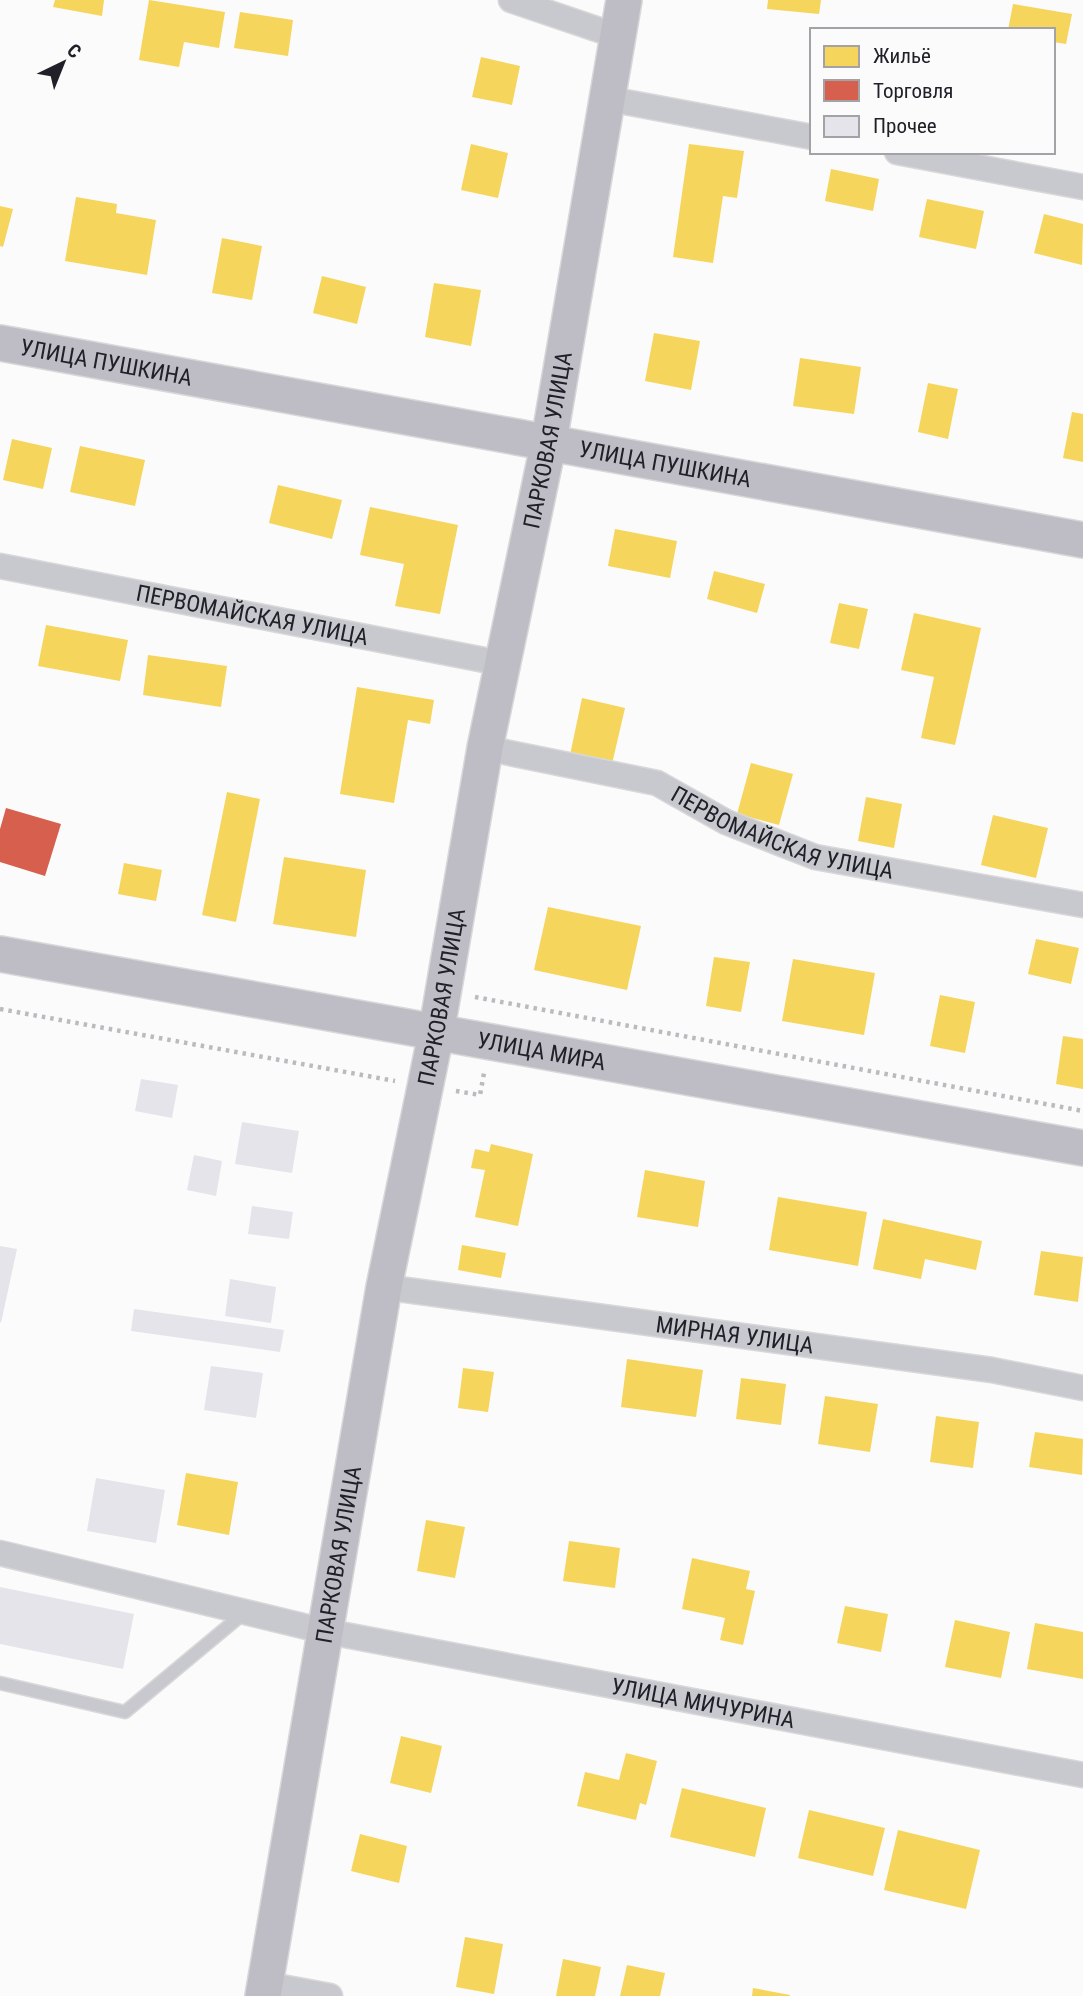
<svg xmlns="http://www.w3.org/2000/svg" width="1083" height="1996" font-family="'Roboto Condensed',sans-serif">
	<style>
		.homes { fill: #f6d55c }
		.shops { fill: #d6604d }
		.building { fill: #e5e4ea }
		.lines { fill: none; stroke-linecap: round; stroke-linejoin: round }
		.lane-casing { stroke: #d8d8d9; stroke-width: 15 }
		.street-casing { stroke: #d8d8d9; stroke-width: 27 }
		.secondary-casing { stroke: #d8d8d9; stroke-width: 38 }
		.path { stroke: #bababf; stroke-width: 4.5; stroke-dasharray: 3.5 5; stroke-linecap: butt }
		.lane { stroke: #c8c8cf; stroke-width: 12 }
		.street { stroke: #c8c8cf; stroke-width: 24 }
		.secondary { stroke: #bebdc6; stroke-width: 35 }
		.labels { text-anchor: middle; stroke-width: 7; stroke-linejoin: round; paint-order: stroke }
		.street-label { font-size: 23px; fill: #202028; stroke: #fbfbfb }
	</style>
	<rect width="100%" height="100%" fill="#fbfbfb"/>
	<path class="homes" d="M 55,0 L 104,0 L 102,16 L 53,7 Z
		M 149,0 L 225,12 L 219,48 L 184,42 L 179,67 L 139,60 Z
		M 768,0 L 821,0 L 819,14 L 767,9 Z
		M 1013,4 L 1072,14 L 1066,44 L 1053,42 L 1053,30 L 1008,30 Z
		M 240,12 L 293,20 L 288,56 L 234,48 Z
		M 481,57 L 520,66 L 512,105 L 472,97 Z
		M 471,144 L 508,153 L 498,198 L 461,190 Z
		M 689,144 L 744,151 L 737,198 L 723,196 L 713,263 L 673,257 Z
		M 831,169 L 879,179 L 873,211 L 825,201 Z
		M 76,197 L 117,204 L 116,213 L 156,220 L 147,275 L 65,261 Z
		M 927,199 L 984,211 L 976,249 L 919,237 Z
		M 0,206 L 13,209 L 3,247 L 0,246 Z
		M 1044,214 L 1083,224 L 1082,265 L 1034,253 Z
		M 222,238 L 262,246 L 252,300 L 212,293 Z
		M 322,276 L 366,287 L 357,324 L 313,313 Z
		M 434,283 L 481,290 L 471,346 L 425,337 Z
		M 654,333 L 700,341 L 691,390 L 645,381 Z
		M 800,358 L 861,367 L 854,414 L 793,406 Z
		M 928,383 L 958,389 L 948,439 L 918,432 Z
		M 1072,412 L 1083,414 L 1083,462 L 1063,458 Z
		M 12,439 L 52,448 L 43,489 L 3,480 Z
		M 80,446 L 145,460 L 135,506 L 70,492 Z
		M 278,485 L 342,500 L 332,539 L 269,523 Z
		M 370,507 L 458,525 L 440,614 L 395,606 L 404,564 L 360,555 Z
		M 615,529 L 677,541 L 670,578 L 608,566 Z
		M 714,571 L 765,584 L 757,613 L 707,599 Z
		M 839,603 L 868,609 L 859,649 L 830,643 Z
		M 914,613 L 981,628 L 955,745 L 921,738 L 934,677 L 901,670 Z
		M 46,625 L 128,640 L 120,681 L 38,666 Z
		M 148,655 L 227,666 L 221,707 L 143,695 Z
		M 357,687 L 434,700 L 430,724 L 408,720 L 394,803 L 340,794 Z
		M 582,698 L 625,708 L 612,764 L 570,755 Z
		M 751,763 L 793,774 L 779,825 L 737,814 Z
		M 227,792 L 260,799 L 236,922 L 202,915 Z
		M 866,797 L 902,804 L 894,848 L 858,841 Z
		M 993,815 L 1048,828 L 1036,878 L 981,865 Z
		M 284,857 L 366,870 L 356,937 L 273,924 Z
		M 124,863 L 162,870 L 156,901 L 118,894 Z
		M 548,907 L 641,926 L 627,990 L 534,970 Z
		M 1036,939 L 1079,948 L 1071,984 L 1028,974 Z
		M 714,957 L 750,962 L 741,1012 L 706,1006 Z
		M 793,959 L 875,973 L 864,1035 L 782,1021 Z
		M 940,995 L 975,1002 L 965,1053 L 930,1046 Z
		M 1063,1036 L 1083,1039 L 1083,1089 L 1056,1084 Z
		M 491,1144 L 533,1154 L 518,1226 L 475,1217 L 485,1170 L 471,1168 L 475,1149 L 489,1152 Z
		M 645,1170 L 705,1181 L 698,1227 L 637,1217 Z
		M 778,1197 L 867,1212 L 858,1266 L 769,1250 Z
		M 883,1219 L 982,1241 L 976,1270 L 925,1259 L 921,1279 L 873,1269 Z
		M 462,1245 L 506,1253 L 501,1278 L 458,1270 Z
		M 1041,1251 L 1083,1257 L 1078,1302 L 1034,1295 Z
		M 627,1359 L 703,1370 L 696,1417 L 621,1407 Z
		M 463,1368 L 494,1372 L 488,1412 L 458,1408 Z
		M 741,1378 L 786,1384 L 781,1425 L 736,1419 Z
		M 825,1396 L 878,1404 L 870,1452 L 818,1444 Z
		M 936,1416 L 979,1422 L 973,1468 L 930,1462 Z
		M 1035,1432 L 1083,1439 L 1082,1475 L 1029,1467 Z
		M 186,1473 L 238,1482 L 229,1535 L 177,1525 Z
		M 426,1520 L 465,1527 L 455,1578 L 417,1571 Z
		M 569,1541 L 620,1548 L 615,1588 L 563,1581 Z
		M 692,1558 L 750,1571 L 746,1589 L 755,1591 L 743,1645 L 720,1640 L 725,1618 L 682,1609 Z
		M 845,1606 L 888,1614 L 881,1652 L 837,1643 Z
		M 955,1620 L 1010,1632 L 1001,1678 L 945,1667 Z
		M 1035,1623 L 1083,1632 L 1083,1679 L 1027,1669 Z
		M 401,1736 L 442,1746 L 431,1793 L 390,1783 Z
		M 626,1753 L 657,1761 L 646,1805 L 640,1803 L 636,1820 L 577,1806 L 585,1772 L 619,1780 Z
		M 682,1788 L 766,1808 L 755,1857 L 670,1837 Z
		M 809,1810 L 885,1828 L 873,1876 L 798,1858 Z
		M 898,1830 L 980,1850 L 966,1909 L 884,1890 Z
		M 360,1834 L 407,1846 L 399,1883 L 351,1871 Z
		M 465,1937 L 503,1944 L 494,1994 L 456,1987 Z
		M 563,1959 L 601,1967 L 595,1996 L 556,1996 Z
		M 627,1965 L 665,1973 L 660,1996 L 620,1996 Z
		M 753,1988 L 790,1995 L 790,1996 L 752,1996 Z"/>
	<path class="shops" d="M 6,808 L 61,824 L 45,876 L 0,862 L 0,829 Z"/>
	<path class="building" d="M 141,1079 L 178,1085 L 172,1118 L 135,1111 Z
		M 242,1122 L 299,1131 L 292,1173 L 235,1164 Z
		M 194,1155 L 222,1161 L 216,1196 L 187,1190 Z
		M 252,1206 L 293,1212 L 289,1239 L 248,1234 Z
		M 0,1246 L 17,1249 L 1,1323 L 0,1322 Z
		M 230,1279 L 276,1287 L 271,1323 L 225,1316 Z
		M 134,1309 L 284,1330 L 280,1352 L 131,1331 Z
		M 211,1366 L 263,1373 L 256,1418 L 204,1410 Z
		M 96,1478 L 165,1490 L 156,1543 L 87,1531 Z
		M 0,1587 L 134,1614 L 123,1669 L 0,1644 Z"/>
	<g class="lines">
		<defs>
			<path id="lane" d="M 0,1683 L 125,1712 L 244,1613"/>
			<g id="street">
				<path d="M 511,0 L 617,36"/>
				<path d="M 609,99 L 812,137"/>
				<path d="M 897,152 L 1083,187"/>
				<path id="s1" d="M 0,566 L 505,664"/>
				<path id="s2" d="M 485,748 L 657,783 L 726,822 L 815,857 L 1083,905"/>
				<path id="s3" d="M 384,1287 L 992,1370 L 1083,1388"/>
				<path id="s4" d="M 0,1553 L 324,1631 L 1083,1775"/>
				<path d="M 265,1984 L 330,1996"/>
			</g>
			<g id="secondary">
				<path id="s5" d="M 0,343 L 1083,540"/>
				<path id="s6" d="M 0,954 L 1083,1148"/>
				<path id="s7" d="M 263,1996 L 384,1287 L 436,1034 L 485,748 L 549,441 L 624,0"/>
			</g>
		</defs>
		<use href="#lane" class="lane-casing"/>
		<use href="#street" class="street-casing"/>
		<use href="#secondary" class="secondary-casing"/>
		<path class="path" d="M 475,997 L 1083,1111
			M 0,1009 L 395,1081
			M 456,1091 L 480,1095 L 484,1073"/>
		<use href="#lane" class="lane"/>
		<use href="#street" class="street"/>
		<use href="#secondary" class="secondary"/>
	</g>
	<g class="labels">
		<g class="street-label">
			<text dy="8" stroke="none"><textPath href="#s5" startOffset="108">УЛИЦА ПУШКИНА</textPath></text>
			<text dy="8" stroke="none"><textPath href="#s7" startOffset="1582">ПАРКОВАЯ УЛИЦА</textPath></text>
			<text dy="8" stroke="none"><textPath href="#s5" startOffset="676">УЛИЦА ПУШКИНА</textPath></text>
			<text dy="8" stroke="none"><textPath href="#s1" startOffset="257">ПЕРВОМАЙСКАЯ УЛИЦА</textPath></text>
			<text dy="8" stroke="none"><textPath href="#s2" startOffset="312">ПЕРВОМАЙСКАЯ УЛИЦА</textPath></text>
			<text dy="8" stroke="none"><textPath href="#s7" startOffset="1015">ПАРКОВАЯ УЛИЦА</textPath></text>
			<text dy="8" stroke="none"><textPath href="#s6" startOffset="550">УЛИЦА МИРА</textPath></text>
			<text dy="8" stroke="none"><textPath href="#s3" startOffset="354">МИРНАЯ УЛИЦА</textPath></text>
			<text dy="8" stroke="none"><textPath href="#s7" startOffset="448">ПАРКОВАЯ УЛИЦА</textPath></text>
			<text dy="8" stroke="none"><textPath href="#s4" startOffset="719">УЛИЦА МИЧУРИНА</textPath></text>
		</g>
	</g>
	<rect x="810" y="28" width="245" height="126" fill="#fbfbfb" stroke="#a3a3a7" stroke-width="2"/>
	<rect x="824" y="46" width="35" height="21" fill="#f6d55c" stroke="#a3a3a7" stroke-width="2"/>
	<text x="873" y="63" font-size="21" fill="#202028">Жильё</text>
	<rect x="824" y="80" width="35" height="21" fill="#d6604d" stroke="#a3a3a7" stroke-width="2"/>
	<text x="873" y="98" font-size="21" fill="#202028">Торговля</text>
	<rect x="824" y="116" width="35" height="21" fill="#e5e4ea" stroke="#a3a3a7" stroke-width="2"/>
	<text x="873" y="133" font-size="21" fill="#202028">Прочее</text>
	<g transform="translate(63 63) rotate(43)" stroke="#fbfbfb" stroke-width="5" paint-order="stroke">
	<path d="M0-5L12 26L0 18L-12 26Z" fill="#202028"/>
	<text y="-10" font-size="19" font-weight="bold" text-anchor="middle" fill="#202028">С</text>
	</g>
</svg>
